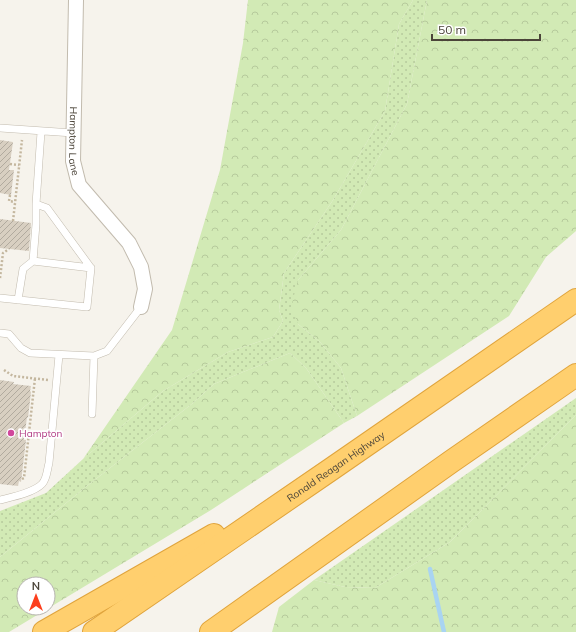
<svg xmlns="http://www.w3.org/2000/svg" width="576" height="632" font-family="Mulish,sans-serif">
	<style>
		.grass { fill: url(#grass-dots) }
		.forest { fill: url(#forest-crowns); fill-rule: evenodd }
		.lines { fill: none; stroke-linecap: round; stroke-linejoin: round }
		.stream { stroke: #a9d4f2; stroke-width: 4.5 }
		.building { fill: url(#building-hatch) }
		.service-casing { stroke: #c2bbae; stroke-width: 8 }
		.minor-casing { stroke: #c2bbae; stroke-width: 16 }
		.motorway-casing { stroke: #e0a43c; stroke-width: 24 }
		.path { stroke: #c4b79f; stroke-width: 2.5; stroke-dasharray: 2 2; stroke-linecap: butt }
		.service { stroke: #fff; stroke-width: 7 }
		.minor { stroke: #fff; stroke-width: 14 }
		.motorway { stroke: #ffcf6e; stroke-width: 22 }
		.hotel-dot { fill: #d1479c; stroke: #fff; stroke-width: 1.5 }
		.labels { text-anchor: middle; stroke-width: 3.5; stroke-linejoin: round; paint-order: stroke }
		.street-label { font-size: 10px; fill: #4b4439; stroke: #fff }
		.hotel-label { font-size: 10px; fill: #b23c85; stroke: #fff; text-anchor: start }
	</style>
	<defs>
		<pattern id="grass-dots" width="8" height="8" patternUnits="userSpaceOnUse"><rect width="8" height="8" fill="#d2eab5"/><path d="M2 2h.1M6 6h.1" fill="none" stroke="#b6ca9c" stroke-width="1.8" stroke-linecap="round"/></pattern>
		<pattern id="forest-crowns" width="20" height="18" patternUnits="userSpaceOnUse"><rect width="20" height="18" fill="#d2eab5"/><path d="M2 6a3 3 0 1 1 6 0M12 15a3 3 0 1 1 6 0" fill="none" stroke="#b6ca9c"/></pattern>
		<pattern id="building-hatch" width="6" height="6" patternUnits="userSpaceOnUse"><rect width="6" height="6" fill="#d8cfc1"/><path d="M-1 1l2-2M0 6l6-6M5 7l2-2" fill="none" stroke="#b1aa9e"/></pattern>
	</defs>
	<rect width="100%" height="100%" fill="#f6f3ec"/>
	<path class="grass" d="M 413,0 L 427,0 L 407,104 L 341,230 L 298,280 L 298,324 L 320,342 L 341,368 L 357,416 L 344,423 L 306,368 L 290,353 L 214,384 L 193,403 L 87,486 L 0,557 L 0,511 L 46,493 L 83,459 L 163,391 L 228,352 L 273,337 L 283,321 L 279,310 L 284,273 L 333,200 L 385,111 L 399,24 Z
		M 576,398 L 576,415 L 450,542 L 375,588 L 345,587 L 314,580 Z"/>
	<path class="forest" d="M 248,0 L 413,0 L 399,24 L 385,111 L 333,200 L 284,273 L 279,310 L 283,321 L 273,337 L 228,352 L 163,391 L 83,459 L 172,330 L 220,170 L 243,43 Z
		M 427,0 L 576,0 L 576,231 L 546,257 L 509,316 L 357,416 L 341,368 L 320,342 L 298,324 L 291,307 L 298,280 L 341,230 L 407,104 Z
		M 290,353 L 306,368 L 344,423 L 211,510 L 9,632 L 0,632 L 0,557 L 87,486 L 193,403 L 214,384 ZM 24,584 L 48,584 L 48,608 L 24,608 Z
		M 576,415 L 576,632 L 272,632 L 279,607 L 314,580 L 345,587 L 375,588 L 450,542 Z"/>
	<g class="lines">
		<path class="stream" d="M 430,569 L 444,632"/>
	</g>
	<path class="building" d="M 0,140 L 13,142 L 9,170 L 14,170 L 11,195 L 0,193 Z
		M 0,219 L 31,223 L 29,251 L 0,248 Z
		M 0,380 L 14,382 L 13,384 L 31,386 L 30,391 L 31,392 L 28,418 L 27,417 L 24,440 L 26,440 L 21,482 L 19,481 L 18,486 L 0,484 Z"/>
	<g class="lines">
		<defs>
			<path id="service" d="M 0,128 L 73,133
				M 33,261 L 91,268
				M 0,298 L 87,307 L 91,268 L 47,208 L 36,204 L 41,132
				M 18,300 L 23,269 L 33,261 L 36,224 L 36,204
				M 0,333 L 9,334 L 21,348 L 30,353 L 94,356 L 107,351 L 141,307
				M 92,414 L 94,356
				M 0,500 C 12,497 33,493 42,484 C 47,479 47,470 49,463 L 59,355"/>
			<g id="minor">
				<path id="s1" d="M 76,0 L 73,161 L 79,185 L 129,243 L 141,267 L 145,289 L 141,307"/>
			</g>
			<g id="motorway">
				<path d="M 44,632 L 214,535"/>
				<path id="s2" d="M 94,632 L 330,470 L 576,300"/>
				<path d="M 211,632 L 452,461 L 576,375"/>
			</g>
		</defs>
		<use href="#service" class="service-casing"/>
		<use href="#minor" class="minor-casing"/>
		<use href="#motorway" class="motorway-casing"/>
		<path class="path" d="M 10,164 L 19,165
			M 10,195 L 9,201 L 15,202
			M 13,221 L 22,140
			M 0,278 L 3,253 L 9,249
			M 4,370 L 13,376 L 48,380
			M 22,479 L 24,478 L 35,378"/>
		<use href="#service" class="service"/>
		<use href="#minor" class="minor"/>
		<use href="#motorway" class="motorway"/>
	</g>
	<circle class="hotel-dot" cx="11" cy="433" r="4"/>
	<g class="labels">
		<g class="street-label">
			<text dy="4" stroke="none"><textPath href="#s1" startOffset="141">Hampton Lane</textPath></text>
			<text dy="4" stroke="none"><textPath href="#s2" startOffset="293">Ronald Reagan Highway</textPath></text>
		</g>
		<g class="hotel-label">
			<text x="19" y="437">Hampton</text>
		</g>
	</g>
	<g transform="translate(36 596)"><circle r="19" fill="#ffffff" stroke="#b7b4b0"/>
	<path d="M0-3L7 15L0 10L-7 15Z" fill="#fc3f1d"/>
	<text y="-6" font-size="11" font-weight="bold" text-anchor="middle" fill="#4b4439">N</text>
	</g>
	<path d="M432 34v6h108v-6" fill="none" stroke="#4b4439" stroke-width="2"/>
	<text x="438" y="34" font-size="12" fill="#4b4439" stroke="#ffffff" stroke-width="3" paint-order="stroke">50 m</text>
</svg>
